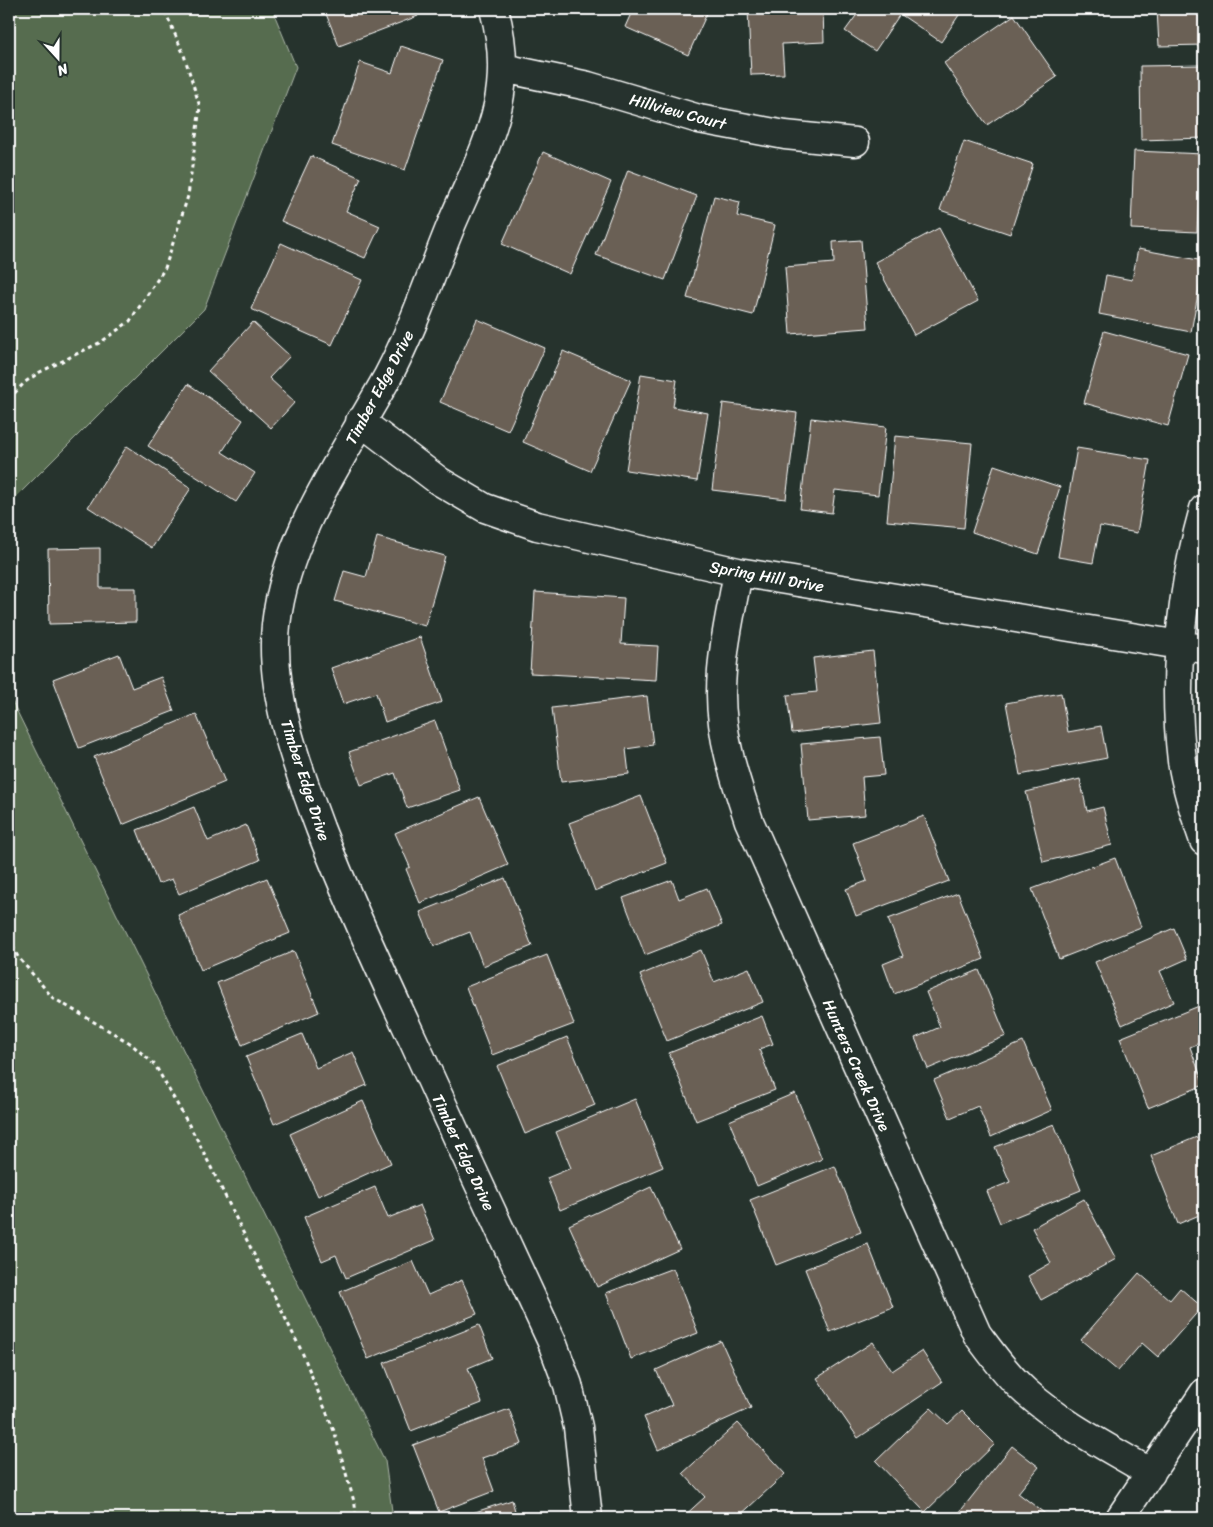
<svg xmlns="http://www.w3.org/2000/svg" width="1213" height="1527" font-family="Sriracha,sans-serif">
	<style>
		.green { fill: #576c50; stroke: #abb6a8 }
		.building { fill: #6b6054; stroke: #fff }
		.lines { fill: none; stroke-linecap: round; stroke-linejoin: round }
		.minor-casing { stroke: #fff; stroke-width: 31 }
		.path { stroke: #fff; stroke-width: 3; stroke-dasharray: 4 4; stroke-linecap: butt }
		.minor { stroke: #26332d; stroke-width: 28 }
		.labels { text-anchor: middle; stroke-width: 4; stroke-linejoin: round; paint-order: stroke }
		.street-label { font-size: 16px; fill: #fff; stroke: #26332d }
	</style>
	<rect width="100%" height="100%" fill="#26332d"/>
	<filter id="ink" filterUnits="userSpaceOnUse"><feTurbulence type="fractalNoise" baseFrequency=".02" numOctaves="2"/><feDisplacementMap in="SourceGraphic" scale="10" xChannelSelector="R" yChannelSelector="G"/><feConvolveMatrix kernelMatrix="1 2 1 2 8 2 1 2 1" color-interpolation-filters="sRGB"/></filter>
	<g filter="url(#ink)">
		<path class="green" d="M 9,9 L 272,9 L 296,67 L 204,309 L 9,504 Z
			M 9,695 L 385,1461 L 393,1518 L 9,1518 Z"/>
		<path class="building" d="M 324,9 L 415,9 L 418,16 L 339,46 Z
			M 633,9 L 709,9 L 688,55 L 625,27 Z
			M 748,9 L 823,9 L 824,42 L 782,44 L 784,74 L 751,75 Z
			M 861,9 L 963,9 L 941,42 L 900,14 L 875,51 L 845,31 Z
			M 1157,9 L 1204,9 L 1204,45 L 1159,46 Z
			M 1014,15 L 1057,77 L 987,125 L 944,63 Z
			M 401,46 L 443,60 L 405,170 L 332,145 L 360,62 L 392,73 Z
			M 1204,65 L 1204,138 L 1141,140 L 1140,66 Z
			M 964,141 L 1033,164 L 1010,234 L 940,210 Z
			M 1134,151 L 1204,154 L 1204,189 L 1199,189 L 1197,232 L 1131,229 Z
			M 543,152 L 611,182 L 570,274 L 502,244 Z
			M 311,156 L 361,178 L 346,211 L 380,226 L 365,258 L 281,221 Z
			M 628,170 L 697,196 L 665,280 L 596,255 Z
			M 714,196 L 740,202 L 737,216 L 775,225 L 753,315 L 687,298 Z
			M 939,228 L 978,301 L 914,335 L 875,262 Z
			M 861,240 L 868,328 L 790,334 L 785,267 L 834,263 L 833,242 Z
			M 281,243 L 362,280 L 332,345 L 251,309 Z
			M 1138,249 L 1204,261 L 1191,332 L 1099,314 L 1106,275 L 1132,280 Z
			M 477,319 L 545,348 L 508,431 L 440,402 Z
			M 253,322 L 290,356 L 269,378 L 295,402 L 271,428 L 208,371 Z
			M 1104,331 L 1188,354 L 1168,426 L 1084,403 Z
			M 563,351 L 631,380 L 590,471 L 523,442 Z
			M 641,374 L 677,380 L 673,407 L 708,413 L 697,481 L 626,470 Z
			M 188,384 L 243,420 L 222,452 L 255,473 L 236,502 L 148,446 Z
			M 723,403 L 797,413 L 786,499 L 712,490 Z
			M 811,418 L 886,427 L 878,495 L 835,490 L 832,513 L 800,509 Z
			M 895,436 L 972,443 L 964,528 L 887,521 Z
			M 127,446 L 191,488 L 152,548 L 88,507 Z
			M 1077,448 L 1150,460 L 1137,533 L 1100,526 L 1093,563 L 1058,557 Z
			M 994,465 L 1060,487 L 1038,554 L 972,532 Z
			M 377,537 L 445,556 L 425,626 L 335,601 L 344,571 L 366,577 Z
			M 100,548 L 100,588 L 136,588 L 136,622 L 49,624 L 48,549 Z
			M 535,592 L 624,598 L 621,644 L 658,646 L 656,680 L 530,673 Z
			M 420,637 L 442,702 L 385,722 L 376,693 L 343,704 L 331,668 Z
			M 873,651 L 881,723 L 792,733 L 787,695 L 817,692 L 813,658 Z
			M 119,654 L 132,688 L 161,677 L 174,711 L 79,748 L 53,679 Z
			M 1061,693 L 1068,732 L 1101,726 L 1107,758 L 1020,775 L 1006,703 Z
			M 647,696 L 653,745 L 626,749 L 629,774 L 561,782 L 552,708 Z
			M 196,714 L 225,782 L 122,825 L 94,757 Z
			M 435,721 L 460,790 L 407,808 L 395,773 L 361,785 L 349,752 Z
			M 880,737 L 884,775 L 862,777 L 865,815 L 808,820 L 801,744 Z
			M 1080,779 L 1087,811 L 1103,807 L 1112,845 L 1043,862 L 1026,792 Z
			M 641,796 L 667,863 L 595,891 L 569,823 Z
			M 479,797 L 508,865 L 420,903 L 406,869 L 410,867 L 395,833 Z
			M 194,807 L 208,841 L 246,825 L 260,860 L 179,894 L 172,879 L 158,884 L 137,830 Z
			M 924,816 L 949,881 L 856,916 L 846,889 L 867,881 L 853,843 Z
			M 1115,858 L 1141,927 L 1059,959 L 1032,889 Z
			M 267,878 L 290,933 L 201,970 L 178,915 Z
			M 505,878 L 532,946 L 483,966 L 470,932 L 434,946 L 420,912 Z
			M 672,880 L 679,899 L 707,888 L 722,925 L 645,955 L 623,898 Z
			M 958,893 L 984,959 L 894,994 L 883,964 L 903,956 L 888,919 Z
			M 1174,928 L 1187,959 L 1160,971 L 1174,1002 L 1122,1025 L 1095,962 Z
			M 701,950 L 714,982 L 749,968 L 763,1002 L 667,1041 L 640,975 Z
			M 294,951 L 319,1012 L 242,1045 L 217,983 Z
			M 547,955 L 574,1024 L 492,1055 L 466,987 Z
			M 979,970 L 1006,1036 L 928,1069 L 915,1038 L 940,1027 L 926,992 Z
			M 1204,1004 L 1204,1041 L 1190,1047 L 1204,1085 L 1148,1108 L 1120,1038 Z
			M 762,1016 L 773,1044 L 759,1049 L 775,1090 L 696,1121 L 669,1053 Z
			M 302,1034 L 316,1068 L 353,1052 L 367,1085 L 274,1124 L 246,1057 Z
			M 567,1037 L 595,1105 L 525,1134 L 497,1066 Z
			M 1023,1042 L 1052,1110 L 991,1137 L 978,1106 L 950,1118 L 934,1080 Z
			M 795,1093 L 822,1159 L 757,1186 L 729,1121 Z
			M 635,1099 L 663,1167 L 560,1210 L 547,1178 L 571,1168 L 556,1132 Z
			M 363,1101 L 391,1163 L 318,1196 L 290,1134 Z
			M 1054,1124 L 1081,1190 L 1000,1223 L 987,1191 L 1010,1182 L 995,1147 Z
			M 1204,1134 L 1204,1213 L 1178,1224 L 1151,1156 Z
			M 835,1166 L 861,1232 L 776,1265 L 750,1200 Z
			M 375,1187 L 388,1218 L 420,1205 L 435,1240 L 346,1278 L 336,1255 L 322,1261 L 304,1217 Z
			M 651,1187 L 680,1249 L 597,1287 L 569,1225 Z
			M 1084,1199 L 1116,1259 L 1041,1300 L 1028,1276 L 1051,1263 L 1032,1228 Z
			M 868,1244 L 893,1307 L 830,1332 L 805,1269 Z
			M 413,1261 L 428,1295 L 462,1280 L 477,1314 L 368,1359 L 340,1292 Z
			M 673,1268 L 698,1333 L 631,1359 L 606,1293 Z
			M 1139,1273 L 1170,1300 L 1180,1288 L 1202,1307 L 1158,1357 L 1142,1343 L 1118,1371 L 1081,1340 Z
			M 479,1325 L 492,1358 L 468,1368 L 482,1403 L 411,1431 L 384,1363 Z
			M 721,1341 L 751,1408 L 658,1450 L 644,1417 L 672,1405 L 656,1370 Z
			M 873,1342 L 892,1371 L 922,1351 L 942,1382 L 858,1438 L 817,1378 Z
			M 931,1408 L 948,1424 L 962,1411 L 995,1444 L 925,1512 L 876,1461 Z
			M 509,1409 L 522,1444 L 482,1458 L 494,1491 L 439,1512 L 413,1445 Z
			M 738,1423 L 785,1474 L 737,1518 L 682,1518 L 705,1497 L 683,1473 Z
			M 1012,1446 L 1039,1467 L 1018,1493 L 1048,1516 L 1046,1518 L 955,1518 Z
			M 512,1500 L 517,1518 L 457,1518 Z
			M 1204,1505 L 1204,1518 L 1194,1518 Z"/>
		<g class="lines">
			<defs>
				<path id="minor" d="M 494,9 C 518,96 485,146 452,223 C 431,274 414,327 388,376 C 345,454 286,534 276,625 C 269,692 297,766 320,828 C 348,900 380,970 413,1040 C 459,1141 505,1241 552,1342 L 568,1385 L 578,1427 L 588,1518
					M 503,68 L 588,86 L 699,119 L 785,135 L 855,142
					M 360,421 L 439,481 L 485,508 L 537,526 L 738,572 L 1204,649
					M 1204,509 C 1181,591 1172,675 1182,761 C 1186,788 1195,815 1204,841
					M 738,572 C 731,612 721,653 721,694 C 721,738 735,779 749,821 L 977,1334 C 992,1354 1007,1375 1026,1392 C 1063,1425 1109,1448 1151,1473
					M 1120,1518 L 1204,1393"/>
			</defs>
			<use href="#minor" class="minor-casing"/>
			<path class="path" d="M 9,399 L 25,382 L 40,372 L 101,342 L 130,321 L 165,268 L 188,196 L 200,107 L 184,55 L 164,9
				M 9,939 L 18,957 L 53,998 L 130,1043 L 155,1065 L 198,1141 L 302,1352 L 334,1431 L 355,1505 L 356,1518"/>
			<use href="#minor" class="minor"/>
		</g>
	</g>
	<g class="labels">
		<g class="street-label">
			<text transform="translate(678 111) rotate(15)" y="6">Hillview Court</text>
			<text transform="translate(379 387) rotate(-62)" y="6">Timber Edge Drive</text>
			<text transform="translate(767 576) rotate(10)" y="6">Spring Hill Drive</text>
			<text transform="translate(306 780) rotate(72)" y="6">Timber Edge Drive</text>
			<text transform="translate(857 1065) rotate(66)" y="6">Hunters Creek Drive</text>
			<text transform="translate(464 1152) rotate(65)" y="6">Timber Edge Drive</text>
		</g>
	</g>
	<rect width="1213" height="1527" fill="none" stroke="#26332d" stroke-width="30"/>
	<rect x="15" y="15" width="1183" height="1497" fill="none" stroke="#fff" stroke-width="2" filter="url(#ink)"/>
	<g transform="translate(58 58) rotate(159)" stroke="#26332d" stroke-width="4" paint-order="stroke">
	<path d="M0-4L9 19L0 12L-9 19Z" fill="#ffffff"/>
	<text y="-8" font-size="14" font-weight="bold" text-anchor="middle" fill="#ffffff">N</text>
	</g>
</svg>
